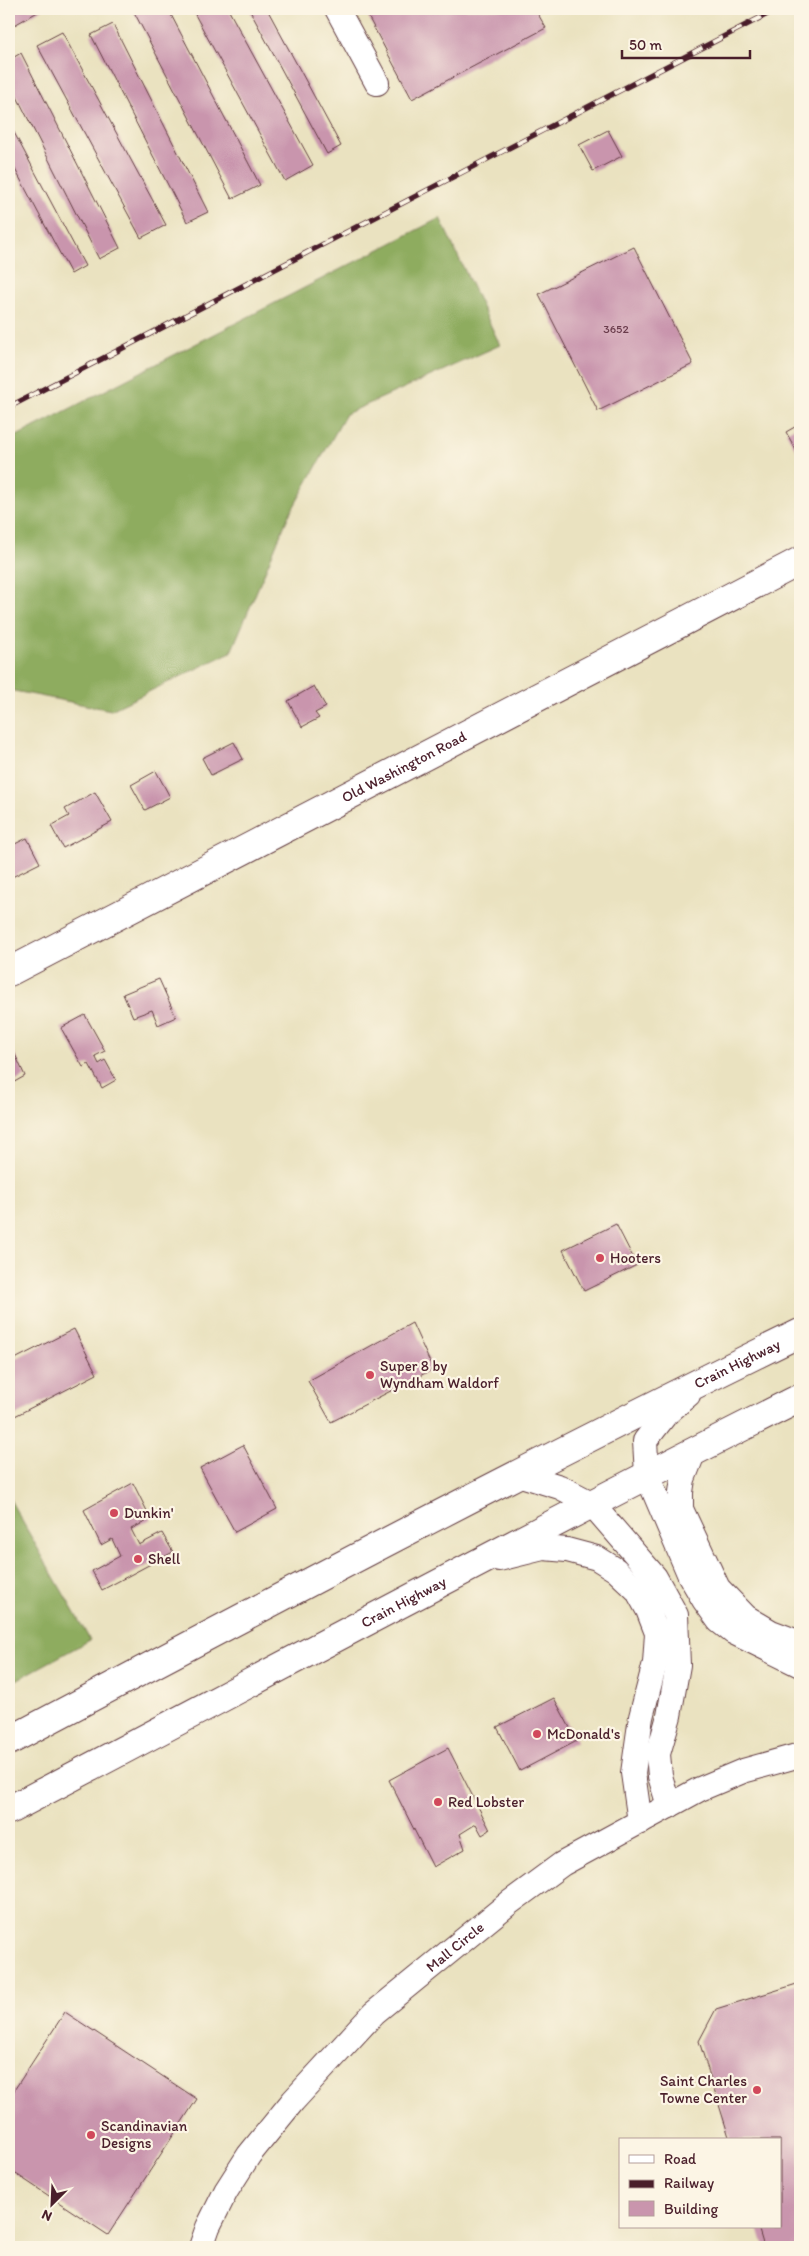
<svg xmlns="http://www.w3.org/2000/svg" width="809" height="2256" font-family="Itim,sans-serif">
	<style>
		.forest { fill: #8eac5f; stroke: #6c6645 }
		.building { fill: #c995ad }
		.lines { fill: none; stroke-linecap: round; stroke-linejoin: round }
		.minor-casing { stroke: #623c41; stroke-width: 26 }
		.major-casing { stroke: #623c41; stroke-width: 30 }
		.highway-casing { stroke: #623c41; stroke-width: 30 }
		.minor { stroke: #fff; stroke-width: 24 }
		.major { stroke: #fff; stroke-width: 28 }
		.highway { stroke: #fff; stroke-width: 28 }
		.rail-casing { stroke: #4a1f2b; stroke-width: 5.5 }
		.rail { stroke: #fcf5e5; stroke-width: 4; stroke-dasharray: 11; stroke-linecap: butt }
		.poi-dot { fill: #d1495b; stroke: #fcf5e5; stroke-width: 2 }
		.labels { text-anchor: middle; stroke-width: 4.5; stroke-linejoin: round; paint-order: stroke }
		.number-label { font-size: 12px; fill: #6a3c4c }
		.street-label { font-size: 15px; fill: #4a1f2b; stroke: #fcf5e5 }
		.poi-label { font-size: 15px; fill: #4a1f2b; stroke: #fcf5e5; text-anchor: start }
	</style>
	<rect width="100%" height="100%" fill="#fcf5e5"/>
	<filter id="ink" filterUnits="userSpaceOnUse"><feTurbulence type="fractalNoise" baseFrequency=".02" numOctaves="2"/><feDisplacementMap in="SourceGraphic" scale="10" xChannelSelector="R" yChannelSelector="G"/><feConvolveMatrix kernelMatrix="1 2 1 2 8 2 1 2 1" color-interpolation-filters="sRGB"/></filter>
	<filter id="wash" filterUnits="userSpaceOnUse"><feTurbulence type="fractalNoise" baseFrequency=".0096" numOctaves="4" result="noise"/><feDisplacementMap in="SourceGraphic" scale="20" xChannelSelector="R" yChannelSelector="G"/><feGaussianBlur stdDeviation="1.12" result="paint"/><feColorMatrix in="noise" values="0 0 0 0 0 0 0 0 0 0 0 0 0 0 0 0 0 1.4 0 .05"/><feComposite in="paint" operator="in"/></filter>
	<g filter="url(#wash)">
		<rect width="100%" height="100%" fill="#eae2c0"/>
		<path class="forest" d="M 440,218 L 500,345 L 346,414 L 288,517 L 231,652 L 111,710 L 9,690 L 9,440 Z
			M 9,1498 L 90,1640 L 9,1684 Z"/>
		<g id="blocks">
			<path class="building" d="M 11,9 L 43,9 L 9,28 L 9,10 Z
				M 140,9 L 168,9 L 260,185 L 232,199 L 134,12 Z
				M 192,9 L 228,9 L 313,165 L 285,181 Z
				M 249,9 L 267,9 L 341,146 L 327,154 Z
				M 364,9 L 535,9 L 546,28 L 412,99 Z
				M 113,24 L 208,212 L 187,222 L 91,35 Z
				M 62,32 L 166,225 L 141,238 L 37,45 Z
				M 21,53 L 120,248 L 99,259 L 9,81 L 9,60 Z
				M 9,123 L 85,266 L 71,274 L 9,158 Z
				M 608,130 L 622,156 L 593,171 L 579,145 Z
				M 634,247 L 693,364 L 598,411 L 539,294 Z
				M 800,424 L 800,448 L 796,450 L 786,432 Z
				M 314,686 L 326,707 L 315,713 L 319,718 L 302,727 L 288,701 Z
				M 234,742 L 243,759 L 211,775 L 202,758 Z
				M 156,771 L 170,797 L 145,810 L 131,785 Z
				M 95,792 L 112,822 L 63,848 L 51,826 L 69,816 L 65,809 Z
				M 27,838 L 40,863 L 12,877 L 9,871 L 9,847 Z
				M 159,979 L 176,1017 L 158,1025 L 152,1010 L 133,1017 L 123,994 Z
				M 85,1015 L 105,1051 L 95,1056 L 99,1064 L 105,1060 L 116,1080 L 102,1088 L 89,1064 L 83,1067 L 61,1028 Z
				M 14,1052 L 25,1076 L 9,1085 L 9,1055 Z
				M 616,1224 L 637,1265 L 584,1291 L 563,1250 Z
				M 412,1323 L 433,1369 L 331,1422 L 308,1381 Z
				M 74,1329 L 97,1374 L 9,1419 L 9,1362 Z
				M 243,1445 L 277,1509 L 235,1532 L 200,1468 Z
				M 133,1483 L 151,1519 L 131,1529 L 139,1545 L 162,1533 L 173,1552 L 102,1590 L 92,1571 L 120,1556 L 112,1539 L 101,1545 L 84,1510 Z
				M 554,1698 L 577,1741 L 520,1771 L 497,1727 Z
				M 448,1748 L 490,1830 L 482,1835 L 476,1824 L 460,1834 L 465,1849 L 433,1867 L 389,1780 Z
				M 800,1983 L 800,2247 L 764,2247 L 758,2227 L 780,2227 L 780,2140 L 730,2140 L 699,2041 L 716,2009 Z
				M 65,2012 L 197,2099 L 108,2235 L 10,2170 L 9,2173 L 9,2098 Z"/>
		</g>
	</g>
	<g filter="url(#ink)">
		<use href="#blocks" fill-opacity="0" stroke="#623c41" stroke-width="1"/>
		<g class="lines">
			<defs>
				<g id="minor">
					<path d="M 337,9 L 377,83"/>
					<path d="M 688,1395 L 666,1414 L 645,1441 L 647,1475 L 690,1576 L 704,1600 L 719,1621 L 733,1632 L 800,1665"/>
					<path d="M 694,1451 L 683,1479 L 681,1492 L 681,1509 L 718,1588 L 746,1617 L 771,1632 L 800,1643"/>
					<path d="M 518,1474 L 560,1487 L 591,1503 L 655,1577 L 676,1615 L 678,1665 L 669,1716 L 658,1754 L 660,1776 L 669,1806"/>
					<path d="M 499,1559 L 543,1548 L 567,1550 L 597,1558 L 616,1570 L 637,1590 L 648,1610 L 657,1633 L 655,1663 L 641,1717 L 633,1773 L 640,1822"/>
					<path id="s1" d="M 201,2247 L 208,2227 L 226,2191 L 249,2155 L 293,2101 L 374,2013 L 412,1982 L 509,1903 L 562,1864 L 700,1789 L 743,1771 L 800,1755"/>
				</g>
				<g id="major">
					<path id="s2" d="M 9,972 L 800,561"/>
				</g>
				<g id="highway">
					<path id="s3" d="M 9,1741 C 271,1602 533,1463 800,1333"/>
					<path id="s4" d="M 9,1810 C 272,1672 534,1531 800,1398"/>
				</g>
			</defs>
			<use href="#minor" class="minor-casing"/>
			<use href="#major" class="major-casing"/>
			<use href="#highway" class="highway-casing"/>
			<use href="#minor" class="minor"/>
			<use href="#major" class="major"/>
			<use href="#highway" class="highway"/>
			<defs>
				<path id="rail" d="M 9,407 L 777,9"/>
			</defs>
			<use href="#rail" class="rail-casing"/>
			<use href="#rail" class="rail"/>
		</g>
	</g>
	<g class="poi-dot">
		<circle cx="600" cy="1258" r="5"/>
		<circle cx="370" cy="1375" r="5"/>
		<circle cx="114" cy="1513" r="5"/>
		<circle cx="138" cy="1559" r="5"/>
		<circle cx="537" cy="1734" r="5"/>
		<circle cx="438" cy="1802" r="5"/>
		<circle cx="757" cy="2090" r="5"/>
		<circle cx="91" cy="2135" r="5"/>
	</g>
	<g class="labels">
		<g class="number-label">
			<text x="616" y="333">3652</text>
		</g>
		<g class="street-label">
			<text dy="5" stroke="none"><textPath href="#s2" startOffset="445">Old Washington Road</textPath></text>
			<text dy="5" stroke="none"><textPath href="#s3" startOffset="820">Crain Highway</textPath></text>
			<text dy="5" stroke="none"><textPath href="#s4" startOffset="446">Crain Highway</textPath></text>
			<text dy="5" stroke="none"><textPath href="#s1" startOffset="398">Mall Circle</textPath></text>
		</g>
		<g class="poi-label">
			<text x="610" y="1263">Hooters</text>
			<text x="380" y="1371">Super 8 by<tspan x="380" dy="17">Wyndham Waldorf</tspan></text>
			<text x="124" y="1518">Dunkin'</text>
			<text x="148" y="1564">Shell</text>
			<text x="547" y="1739">McDonald's</text>
			<text x="448" y="1807">Red Lobster</text>
			<text x="747" y="2086" text-anchor="end">Saint Charles<tspan x="747" dy="17">Towne Center</tspan></text>
			<text x="101" y="2131">Scandinavian<tspan x="101" dy="17">Designs</tspan></text>
		</g>
	</g>
	<rect width="809" height="2256" fill="none" stroke="#fcf5e5" stroke-width="30"/>
	<rect x="619" y="2138" width="162" height="90" fill="#fcf5e5" stroke="#b59f9b"/>
	<rect x="629" y="2155" width="25" height="8" fill="#ffffff" stroke="#b59f9b"/>
	<text x="664" y="2164" font-size="15" fill="#4a1f2b">Road</text>
	<rect x="629" y="2180" width="25" height="8" fill="#4a1f2b" stroke="#b59f9b"/>
	<text x="664" y="2188" font-size="15" fill="#4a1f2b">Railway</text>
	<rect x="629" y="2201" width="25" height="15" fill="#c995ad" stroke="#b59f9b"/>
	<text x="664" y="2214" font-size="15" fill="#4a1f2b">Building</text>
	<g transform="translate(52 2204) rotate(204)" stroke="#fcf5e5" stroke-width="4" paint-order="stroke">
	<path d="M0-4L9 19L0 12L-9 19Z" fill="#4a1f2b"/>
	<text y="-8" font-size="14" font-weight="bold" text-anchor="middle" fill="#4a1f2b">N</text>
	</g>
	<path d="M622 50v8h128v-8" fill="none" stroke="#4a1f2b" stroke-width="2.5"/>
	<text x="629" y="50" font-size="15" fill="#4a1f2b" stroke="#fcf5e5" stroke-width="4" paint-order="stroke">50 m</text>
</svg>
